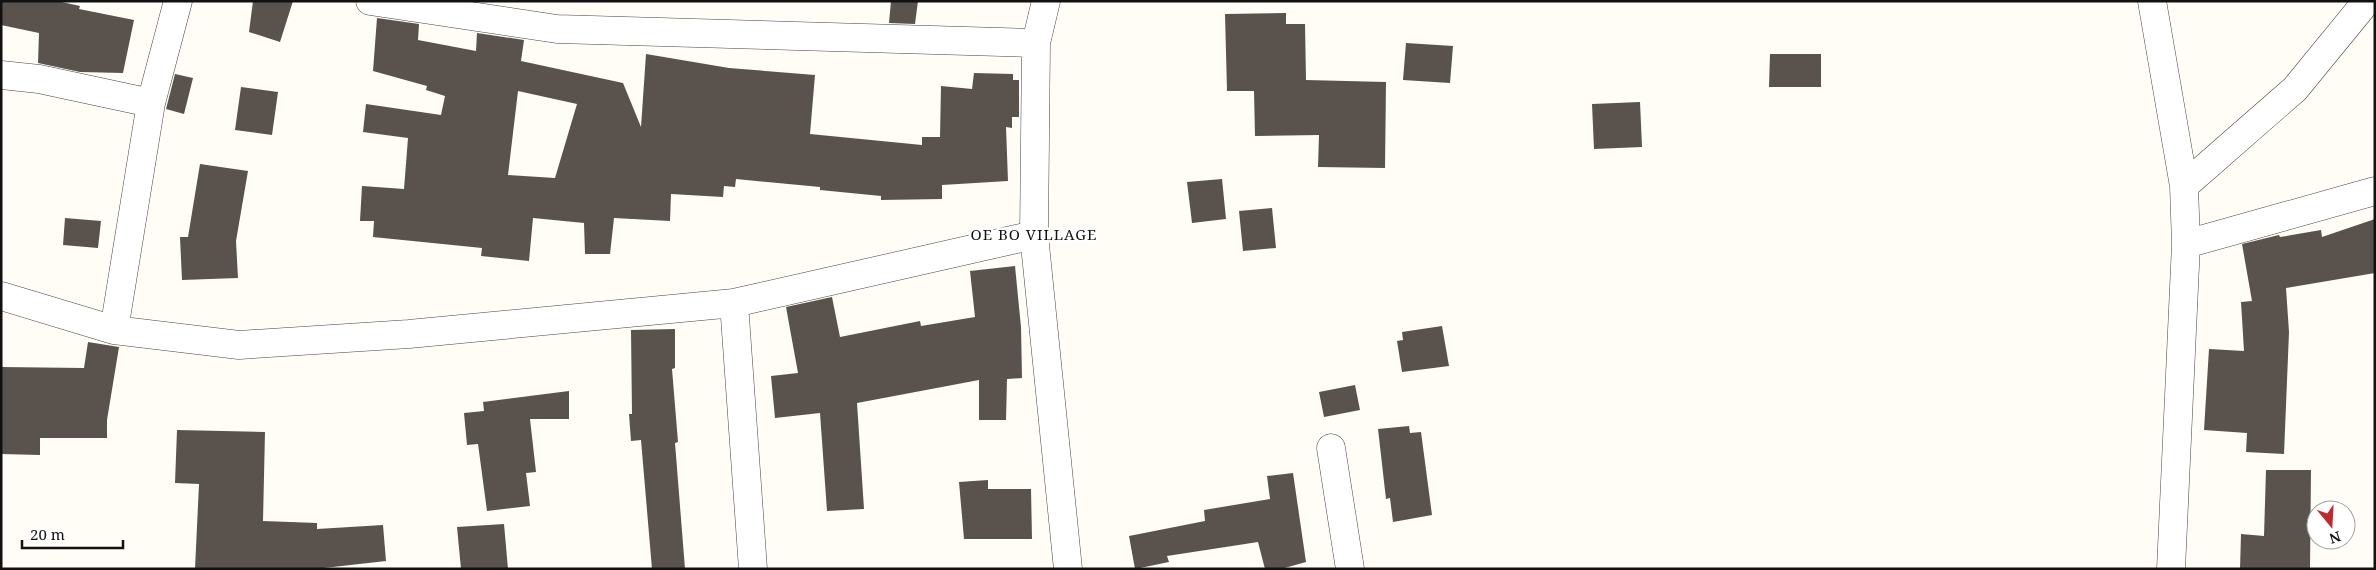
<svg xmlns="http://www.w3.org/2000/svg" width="2376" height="570" font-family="'Noto Serif',serif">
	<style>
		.building { fill: #5a524d; fill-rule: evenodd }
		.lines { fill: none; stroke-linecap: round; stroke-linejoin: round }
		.minor-casing { stroke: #444; stroke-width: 29 }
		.minor { stroke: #fff; stroke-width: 28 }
		.labels { text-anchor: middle; stroke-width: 5; stroke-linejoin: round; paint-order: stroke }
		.quarter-label { font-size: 15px; letter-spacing: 1px; fill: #111; stroke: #fff }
	</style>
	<rect width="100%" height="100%" fill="#fffdf5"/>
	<path class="building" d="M 1,1 L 57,1 L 80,6 L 79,9 L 134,20 L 123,73 L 80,72 L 38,63 L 39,33 L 1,25 Z
		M 253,1 L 293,1 L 280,42 L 249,32 Z
		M 891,1 L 918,1 L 915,24 L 889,23 Z
		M 1286,13 L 1286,24 L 1305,24 L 1306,80 L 1386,82 L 1385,168 L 1318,167 L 1319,135 L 1255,136 L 1254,91 L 1227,91 L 1225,14 Z
		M 377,18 L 419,24 L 418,40 L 476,51 L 477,33 L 524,40 L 521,61 L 623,83 L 641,127 L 646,54 L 729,68 L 815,75 L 810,134 L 922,145 L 922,137 L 940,137 L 941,86 L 972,89 L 974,73 L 1013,74 L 1013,80 L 1019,80 L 1019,117 L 1012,117 L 1012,128 L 1006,127 L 1008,181 L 942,185 L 942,199 L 881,200 L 881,196 L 820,190 L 820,187 L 736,179 L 735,187 L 724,186 L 723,197 L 671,194 L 670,221 L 614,218 L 610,254 L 585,254 L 584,223 L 533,218 L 529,261 L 481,256 L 482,248 L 373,237 L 374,221 L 360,221 L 362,186 L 404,189 L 408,138 L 363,132 L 366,104 L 441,115 L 445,96 L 426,90 L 427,86 L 373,71 ZM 518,91 L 577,104 L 555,178 L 508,175 Z
		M 1406,43 L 1453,46 L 1450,83 L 1403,80 Z
		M 1770,54 L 1821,54 L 1821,87 L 1769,87 Z
		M 175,74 L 193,78 L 184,114 L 166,109 Z
		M 241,87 L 278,92 L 272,135 L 235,130 Z
		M 1640,102 L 1642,147 L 1594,149 L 1592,104 Z
		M 200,164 L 248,171 L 236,241 L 238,278 L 182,280 L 180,237 L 188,237 Z
		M 1222,179 L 1226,219 L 1192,223 L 1187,182 Z
		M 1272,208 L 1276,248 L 1243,251 L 1239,211 Z
		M 65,218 L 101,221 L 98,248 L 63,245 Z
		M 2375,219 L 2375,273 L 2286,288 L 2289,332 L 2284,454 L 2246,452 L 2247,433 L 2204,430 L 2209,349 L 2244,351 L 2241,302 L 2252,301 L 2242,244 L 2279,235 L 2280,237 L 2321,230 L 2322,237 Z
		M 1015,266 L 1021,327 L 1022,378 L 1007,379 L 1006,420 L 979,420 L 979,380 L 857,403 L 864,509 L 827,511 L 820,413 L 775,418 L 771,376 L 798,373 L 786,307 L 832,297 L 840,337 L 920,321 L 921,326 L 975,317 L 970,271 Z
		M 1442,326 L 1449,366 L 1402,372 L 1397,341 L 1403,340 L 1402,332 Z
		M 675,329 L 675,368 L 672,369 L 678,442 L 675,443 L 685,569 L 652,569 L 641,440 L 631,441 L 629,414 L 632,414 L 631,330 Z
		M 88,342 L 119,347 L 107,420 L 107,438 L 40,438 L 40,455 L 1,454 L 1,367 L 84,368 Z
		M 1355,385 L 1360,410 L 1324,417 L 1319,392 Z
		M 569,391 L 569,419 L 530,419 L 536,472 L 526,473 L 530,506 L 487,511 L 478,444 L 467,445 L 464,413 L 484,411 L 483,402 Z
		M 1409,426 L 1410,433 L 1421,432 L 1432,515 L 1393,522 L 1390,498 L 1386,499 L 1378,429 Z
		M 177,430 L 265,432 L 263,521 L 317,523 L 317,529 L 383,525 L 386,561 L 315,569 L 195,569 L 199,484 L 175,483 Z
		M 2266,470 L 2311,470 L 2310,569 L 2240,569 L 2241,534 L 2264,536 Z
		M 1293,473 L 1306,562 L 1281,569 L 1265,569 L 1258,542 L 1167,556 L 1169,562 L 1135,569 L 1129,536 L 1205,521 L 1204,510 L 1270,499 L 1267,476 Z
		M 988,480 L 988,489 L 1031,489 L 1032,539 L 964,539 L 959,482 Z
		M 504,524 L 508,569 L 461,569 L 457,527 Z"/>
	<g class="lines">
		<defs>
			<path id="minor" d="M 370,1 L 557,29 L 1036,43
				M 1046,1 L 1036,43 L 1034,235 L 1068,569
				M 2152,1 L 2184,186 L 2186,244 L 2171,569
				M 1,75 L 39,79 L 151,103
				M 2184,186 L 2295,89 L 2367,1
				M 2186,244 L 2375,191
				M 1,296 L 114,330 L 239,345 L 409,334 L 734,303 L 1034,235
				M 734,303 L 753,569
				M 114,330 L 151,103 L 178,1
				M 1331,448 L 1350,569"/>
		</defs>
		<use href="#minor" class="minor-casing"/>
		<use href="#minor" class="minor"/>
	</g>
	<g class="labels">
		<g class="quarter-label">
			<text x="1034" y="240">OE BO VILLAGE</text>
		</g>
	</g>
	<rect width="2376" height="570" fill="none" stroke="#111111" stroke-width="5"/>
	<g transform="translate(2331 525) rotate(162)"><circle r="24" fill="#ffffff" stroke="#a0a0a0"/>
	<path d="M0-4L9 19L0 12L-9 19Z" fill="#c4262e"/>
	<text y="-8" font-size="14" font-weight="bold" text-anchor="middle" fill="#111111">N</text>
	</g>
	<path d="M22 540v8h101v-8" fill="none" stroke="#111111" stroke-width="2.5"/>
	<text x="30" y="540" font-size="15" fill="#111111" stroke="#ffffff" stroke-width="4" paint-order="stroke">20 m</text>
</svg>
